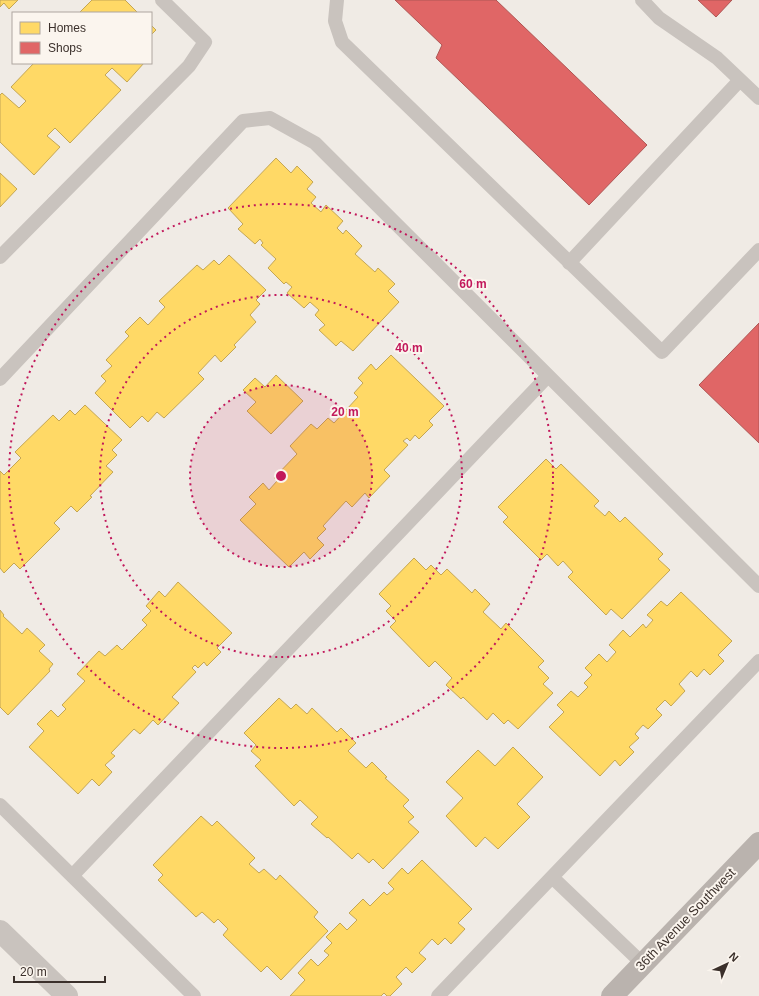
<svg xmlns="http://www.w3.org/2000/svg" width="759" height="996" font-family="Helvetica,sans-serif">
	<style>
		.homes { fill: #ffd966; stroke: #c4a654 }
		.shops { fill: #e06666; stroke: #ae5654 }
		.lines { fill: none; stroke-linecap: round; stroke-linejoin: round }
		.lane { stroke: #c9c3be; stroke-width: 14 }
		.street { stroke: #c9c3be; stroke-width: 22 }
		.secondary { stroke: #bab3ae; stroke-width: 22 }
		.ring { fill: none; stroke: #c2185b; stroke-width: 2; stroke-dasharray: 2 4 }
		.labels { text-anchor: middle; stroke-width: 4; stroke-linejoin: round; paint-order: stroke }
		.street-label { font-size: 13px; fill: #3b302b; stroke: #fbf5ee }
		.centre { fill: #c2185b; stroke: #fbf5ee; stroke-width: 2 }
		.ring-label { font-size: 12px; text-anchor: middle; font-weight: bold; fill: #c2185b; stroke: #fbf5ee; stroke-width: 4; stroke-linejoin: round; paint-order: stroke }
	</style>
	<rect width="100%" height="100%" fill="#f0ebe5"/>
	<path class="homes" d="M 0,0 L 18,0 L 9,9 L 4,3 L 0,7 Z
		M 92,0 L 125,0 L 138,13 L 79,13 Z
		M 151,25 L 156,30 L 151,35 Z
		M 34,63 L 144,63 L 127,82 L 112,68 L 105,75 L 121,90 L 70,143 L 55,128 L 47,136 L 60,147 L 34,175 L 0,142 L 0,95 L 2,93 L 19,108 L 26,101 L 11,87 Z
		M 276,158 L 291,173 L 297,166 L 313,182 L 307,189 L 316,197 L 311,203 L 321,212 L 326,205 L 343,221 L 337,228 L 343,234 L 346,230 L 362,246 L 355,254 L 375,272 L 378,268 L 395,284 L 388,291 L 399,302 L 353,351 L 341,341 L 336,346 L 319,330 L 325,325 L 315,315 L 319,310 L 310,302 L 304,308 L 287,293 L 292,287 L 286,282 L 284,284 L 268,268 L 276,259 L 261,245 L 263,243 L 260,239 L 255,244 L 238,229 L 243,224 L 228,208 Z
		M 0,173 L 17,189 L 0,207 Z
		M 229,255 L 266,290 L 256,300 L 260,304 L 250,315 L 256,322 L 234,345 L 236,347 L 221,362 L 215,355 L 198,373 L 204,379 L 164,418 L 157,412 L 148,422 L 142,416 L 130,428 L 95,393 L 106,381 L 101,376 L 112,366 L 106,360 L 129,336 L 125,332 L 140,317 L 148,325 L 165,307 L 159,301 L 197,265 L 203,270 L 214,260 L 219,265 Z
		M 391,355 L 444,406 L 429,421 L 433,425 L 419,439 L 415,435 L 410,441 L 407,438 L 403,441 L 408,445 L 384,470 L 390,476 L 369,498 L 365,493 L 352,507 L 346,501 L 323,526 L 326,529 L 317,538 L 324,545 L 310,559 L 304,552 L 289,567 L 240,520 L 256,504 L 249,497 L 263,483 L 269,490 L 277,481 L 274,478 L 297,454 L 290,446 L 311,424 L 317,429 L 328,418 L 334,423 L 358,397 L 354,393 L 363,383 L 358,378 L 371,364 L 376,370 Z
		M 276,375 L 303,401 L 271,434 L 247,411 L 256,402 L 243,390 L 255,378 L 265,387 Z
		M 85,405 L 122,440 L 112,450 L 117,455 L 106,466 L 113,472 L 90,496 L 92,497 L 77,512 L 71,506 L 54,523 L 60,529 L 20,569 L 14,563 L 4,573 L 0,568 L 0,471 L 4,475 L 21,458 L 15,452 L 53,415 L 59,421 L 70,410 L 75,415 Z
		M 546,459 L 556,469 L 561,464 L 599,501 L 594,506 L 605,516 L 609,511 L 620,522 L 625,517 L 663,554 L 658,559 L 670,570 L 622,619 L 611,609 L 606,615 L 568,577 L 573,572 L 563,561 L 558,566 L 547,554 L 541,560 L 503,522 L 508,517 L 498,507 Z
		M 414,558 L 426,570 L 431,565 L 441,575 L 447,569 L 472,593 L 475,589 L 490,604 L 483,612 L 501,629 L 506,623 L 544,661 L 538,667 L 549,678 L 543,684 L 553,693 L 518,729 L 508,720 L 504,724 L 493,713 L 487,720 L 463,697 L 461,699 L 446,685 L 452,678 L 435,661 L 429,667 L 390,627 L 396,621 L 386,611 L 391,606 L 379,594 Z
		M 178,582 L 232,633 L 217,648 L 221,652 L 207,666 L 204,662 L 198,668 L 195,665 L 192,668 L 196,672 L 172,697 L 179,703 L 158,725 L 153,720 L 140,734 L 134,729 L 111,753 L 115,756 L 105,765 L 112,772 L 99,786 L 92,779 L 78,794 L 29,747 L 44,731 L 37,724 L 51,710 L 58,717 L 66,709 L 62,705 L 85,681 L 77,674 L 99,651 L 105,656 L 117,645 L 122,650 L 147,625 L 142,620 L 151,611 L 146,606 L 159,591 L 165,597 Z
		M 681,592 L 732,641 L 718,655 L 724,661 L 710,675 L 704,669 L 697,677 L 691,671 L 679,684 L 685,691 L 671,706 L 665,700 L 656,709 L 662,715 L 648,729 L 643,725 L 635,734 L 639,738 L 629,747 L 634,752 L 620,766 L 615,760 L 600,776 L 549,727 L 564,712 L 557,705 L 571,691 L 578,697 L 588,687 L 584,683 L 592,675 L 585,668 L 599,654 L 607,662 L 616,652 L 609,645 L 623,630 L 630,637 L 643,624 L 646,628 L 653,620 L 647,615 L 661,601 L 667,606 Z
		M 0,610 L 4,615 L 3,616 L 22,634 L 27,628 L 45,645 L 39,651 L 53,664 L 49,669 L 50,671 L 8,715 L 0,707 Z
		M 279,698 L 291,709 L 296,704 L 307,714 L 312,708 L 337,732 L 341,728 L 356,743 L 348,751 L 366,768 L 372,762 L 387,777 L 385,778 L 409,800 L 403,806 L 414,817 L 408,822 L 419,832 L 383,869 L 373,859 L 369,863 L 358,853 L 352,859 L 328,837 L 327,838 L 311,824 L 318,817 L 300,800 L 294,806 L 255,766 L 261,760 L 251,751 L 256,745 L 244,733 Z
		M 513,747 L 543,777 L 517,804 L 530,817 L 498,849 L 485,837 L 476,847 L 446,816 L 463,798 L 446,782 L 478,750 L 495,766 Z
		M 201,816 L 212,826 L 217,821 L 255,858 L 249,864 L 259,873 L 264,869 L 276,880 L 280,875 L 318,912 L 314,917 L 328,931 L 281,980 L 267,966 L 261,972 L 223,935 L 228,929 L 218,919 L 214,923 L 202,912 L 196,917 L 158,880 L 163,875 L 153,865 Z
		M 422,860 L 472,909 L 458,923 L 465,929 L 451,944 L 445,938 L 438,945 L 432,939 L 419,953 L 426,959 L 412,973 L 406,967 L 396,977 L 402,984 L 390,996 L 387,996 L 384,993 L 381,996 L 290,996 L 305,980 L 298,973 L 311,959 L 318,966 L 329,955 L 324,951 L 332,943 L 326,937 L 340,923 L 347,930 L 357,920 L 349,913 L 363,899 L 370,906 L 384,892 L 387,895 L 394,889 L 388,883 L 402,868 L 408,874 Z"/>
	<path class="shops" d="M 395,0 L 496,0 L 647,145 L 589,205 L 436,58 L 442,45 Z
		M 698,0 L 732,0 L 716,17 Z
		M 759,323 L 759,443 L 699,385 Z"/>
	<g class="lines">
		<path class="lane" d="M 337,0 L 335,21 L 342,42 L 662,352 L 759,250
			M 642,0 L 659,18 L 717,58 L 759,98
			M 0,257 L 189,66 L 205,42 L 162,0
			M 569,263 L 740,80
			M 0,379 L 243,121 L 270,118 L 315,143 L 759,586
			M 0,805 L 194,996
			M 72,876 L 548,376
			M 552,877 L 643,964
			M 438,996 L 759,661"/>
		<path class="street" d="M 0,931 L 67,996"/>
		<path class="secondary" d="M 612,996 L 759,843"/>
	</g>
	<circle cx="281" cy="476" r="91" fill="#c2185b" fill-opacity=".12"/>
	<g class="ring">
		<circle cx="281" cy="476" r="91"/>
		<circle cx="281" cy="476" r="181"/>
		<circle cx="281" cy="476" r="272"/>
	</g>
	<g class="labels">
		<g class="street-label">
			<text transform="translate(685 919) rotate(-46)" y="5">36th Avenue Southwest</text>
		</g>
	</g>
	<circle cx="281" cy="476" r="6" class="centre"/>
	<g class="ring-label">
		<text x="473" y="288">60 m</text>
		<text x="409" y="352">40 m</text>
		<text x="345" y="416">20 m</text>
	</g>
	<rect x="12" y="12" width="140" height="52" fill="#fbf5ee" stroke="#aea6a0"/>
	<rect x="20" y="22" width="20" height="12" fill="#ffd966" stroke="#aea6a0"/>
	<text x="48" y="32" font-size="12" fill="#3b302b">Homes</text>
	<rect x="20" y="42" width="20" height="12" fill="#e06666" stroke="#aea6a0"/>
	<text x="48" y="52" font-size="12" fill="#3b302b">Shops</text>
	<g transform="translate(727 964) rotate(44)" stroke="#fbf5ee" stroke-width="3" paint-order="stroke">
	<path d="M0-3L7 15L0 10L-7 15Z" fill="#3b302b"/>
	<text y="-6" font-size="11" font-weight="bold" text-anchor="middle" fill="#3b302b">N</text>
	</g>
	<path d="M14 976v6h91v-6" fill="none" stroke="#3b302b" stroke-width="2"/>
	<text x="20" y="976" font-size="12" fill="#3b302b" stroke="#fbf5ee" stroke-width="3" paint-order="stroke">20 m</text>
</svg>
